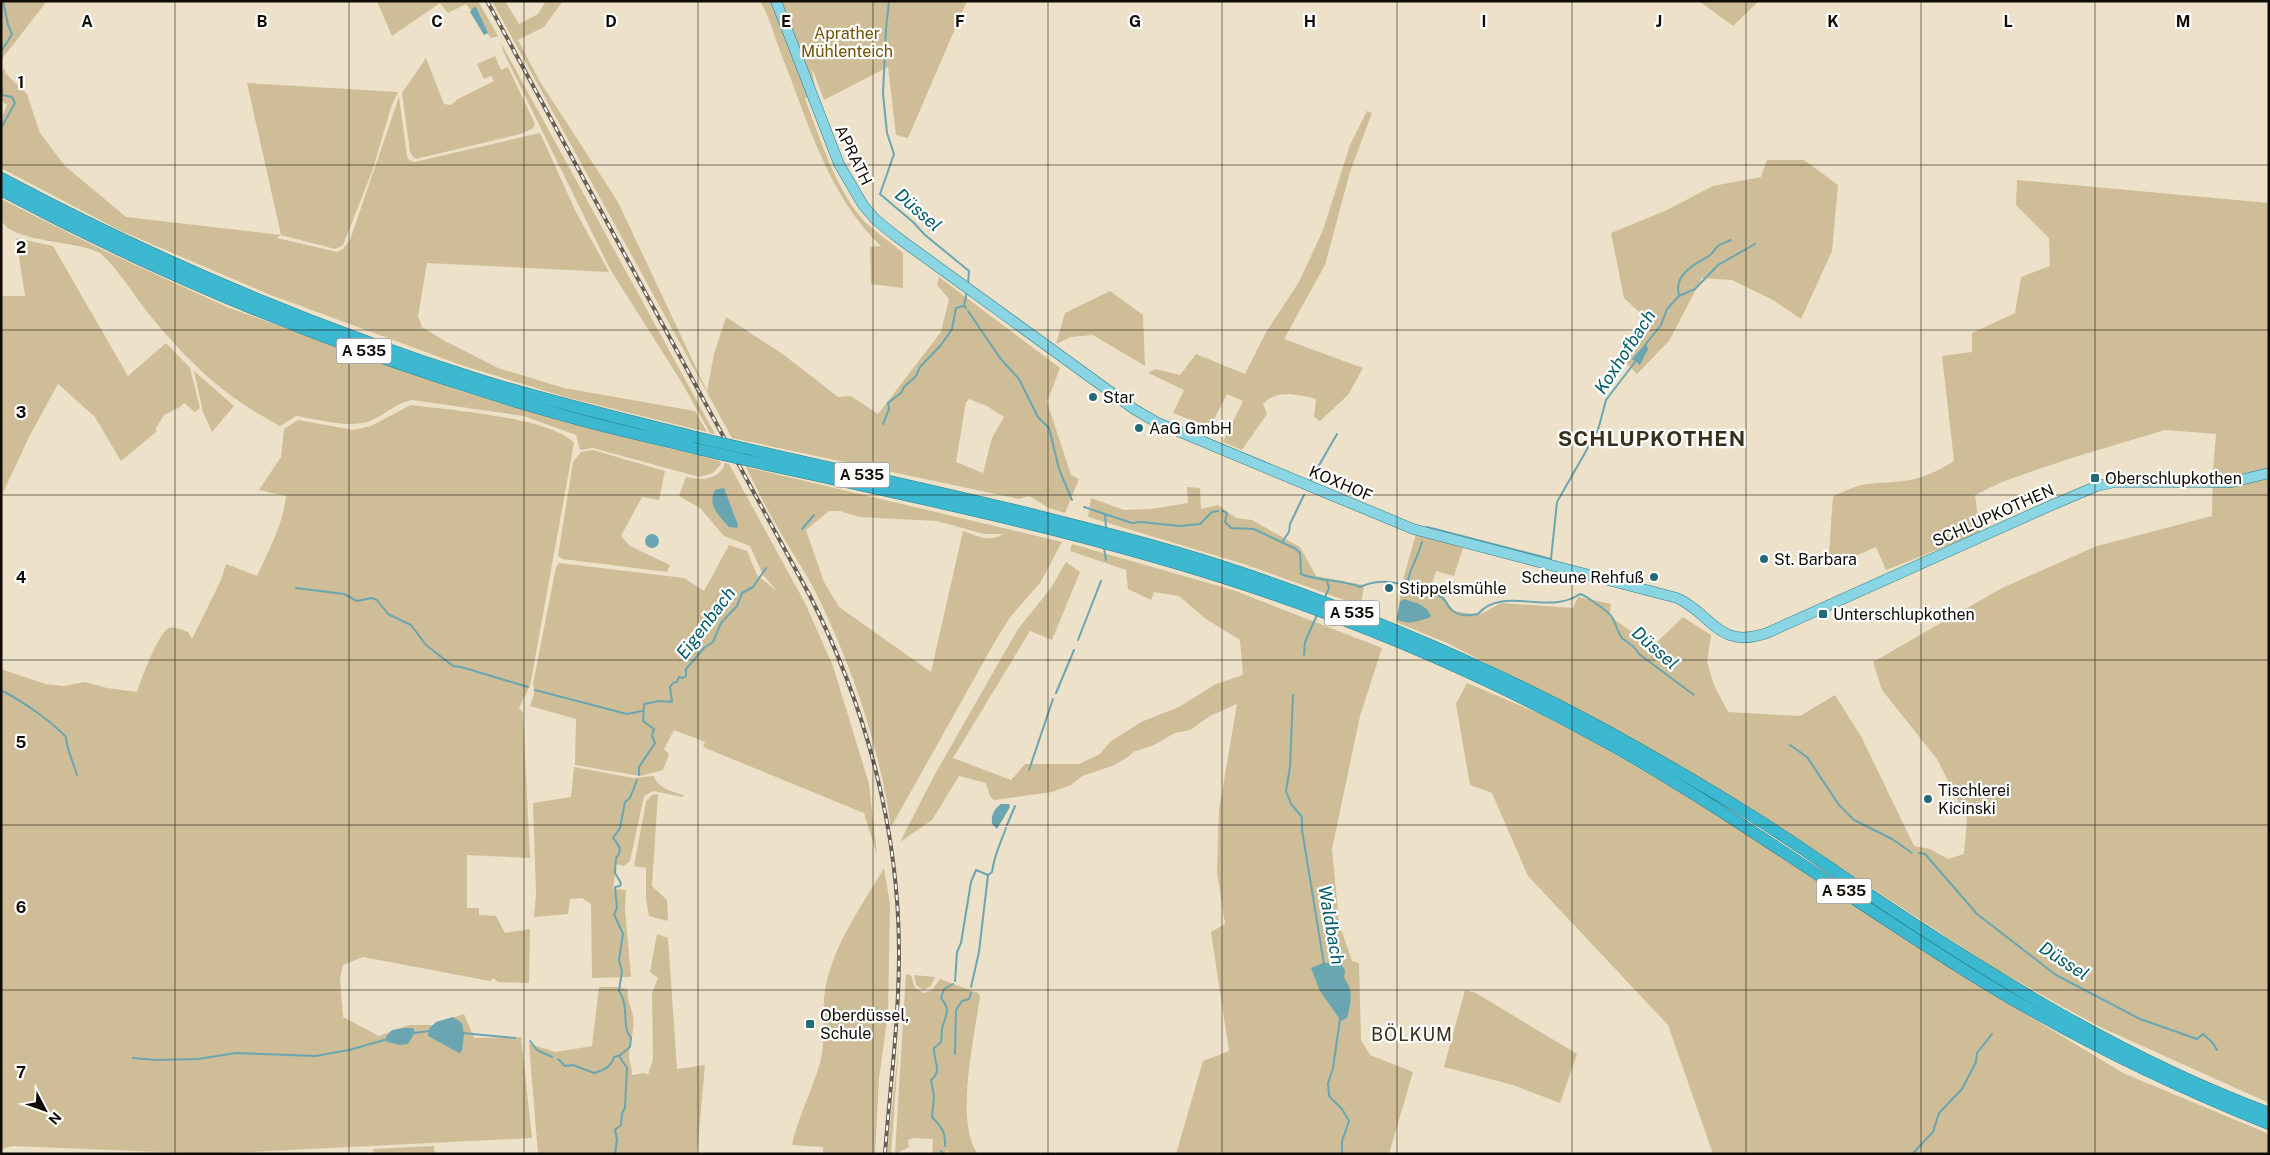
<svg xmlns="http://www.w3.org/2000/svg" width="2270" height="1155" font-family="'Public Sans',sans-serif">
	<style>
		.green { fill: #cebd96; fill-rule: evenodd }
		.water { fill: #6aa6b2 }
		.lines { fill: none; stroke-linecap: round; stroke-linejoin: round }
		.stream { stroke: #6aa6b2; stroke-width: 2 }
		.major-casing { stroke: #2d7c89; stroke-width: 11 }
		.highway-casing { stroke: #2d7c89; stroke-width: 12 }
		.major { stroke: #8ad5e3; stroke-width: 10 }
		.highway { stroke: #3cb9d0; stroke-width: 11 }
		.rail-casing { stroke: #676052; stroke-width: 4 }
		.rail { stroke: #fff; stroke-width: 2; stroke-dasharray: 5.5; stroke-linecap: butt }
		.highway-bridge-casing { stroke: #2d7c89; stroke-width: 12; stroke-linecap: butt }
		.highway-bridge { stroke: #3cb9d0; stroke-width: 11 }
		.grid { fill: none; stroke: #100c05; stroke-width: 1; stroke-opacity: 0.55 }
		.poi-dot { fill: #226a77; stroke: #fff; stroke-width: 2 }
		.labels { text-anchor: middle; stroke-width: 4.5; stroke-linejoin: round; paint-order: stroke }
		.shield { fill: #fff; stroke: #585550; stroke-width: 1 }
		.shield-label { font-size: 15px; font-weight: bold; fill: #100c05 }
		.park-label { font-size: 16px; fill: #6e5300; stroke: #fff }
		.street-label { font-size: 16px; fill: #100c05; stroke: #fff }
		.poi-label { font-size: 16px; fill: #100c05; stroke: #fff; text-anchor: start }
		.water-label { font-size: 18px; font-style: italic; fill: #005b68; stroke: #fff }
		.neighbourhood-label { font-size: 18px; letter-spacing: 1px; fill: #372f1a; stroke: #fff }
		.district-label { font-size: 21px; font-weight: bold; letter-spacing: 1px; fill: #372f1a; stroke: #fff }
		.grid-label { font-size: 16px; text-anchor: middle; font-weight: bold; fill: #100c05; stroke: #fff; stroke-width: 4.5; stroke-linejoin: round; paint-order: stroke }
	</style>
	<rect width="100%" height="100%" fill="#ede2c9"/>
	<path class="green" d="M 1,1 L 47,1 L 1,60 Z
		M 377,1 L 478,1 L 498,36 L 491,38 L 466,4 L 448,13 L 440,3 L 392,36 Z
		M 492,1 L 505,1 L 519,24 L 538,14 L 546,1 L 563,1 L 544,27 L 518,40 L 539,80 L 618,202 L 707,391 L 714,354 L 726,317 L 784,355 L 838,397 L 851,396 L 878,414 L 941,332 L 949,299 L 937,285 L 939,277 L 1060,368 L 1047,402 L 1071,475 L 1079,479 L 1065,513 L 1049,508 L 1029,496 L 1019,499 L 732,438 ZM 969,399 L 987,406 L 1004,417 L 992,438 L 983,473 L 956,462 L 966,402 Z
		M 760,1 L 967,1 L 908,138 L 896,135 L 888,67 L 824,100 L 812,68 L 815,92 L 805,99 C 820,138 837,194 867,224 C 878,234 892,243 903,253 L 903,288 L 871,284 L 870,247 L 881,246 C 827,195 807,118 780,51 C 774,35 769,16 760,1 Z
		M 1699,1 L 1759,1 L 1733,26 Z
		M 501,43 L 698,403 L 715,434 L 710,433 L 682,383 L 610,269 L 503,51 Z
		M 495,56 L 501,70 L 508,67 L 535,124 L 532,129 L 520,134 L 416,159 L 413,157 L 410,152 L 402,93 L 426,58 L 444,104 L 451,105 L 458,99 L 494,81 L 491,76 L 484,79 L 477,64 Z
		M 5,68 L 5,73 L 27,94 L 40,133 L 65,166 L 126,217 L 281,235 L 247,83 L 398,92 L 391,107 L 373,169 L 343,245 L 335,249 L 281,235 L 277,238 L 337,252 L 343,249 L 350,240 L 399,97 L 407,156 L 409,160 L 414,162 L 540,133 L 576,212 L 609,272 L 427,263 L 418,316 L 422,327 L 445,341 L 498,368 L 564,388 L 695,411 L 707,432 L 565,397 L 461,365 L 268,294 L 119,230 L 1,168 L 1,119 L 7,105 L 1,100 L 1,73 Z
		M 1367,111 L 1372,113 L 1350,172 L 1325,265 L 1284,339 L 1363,368 L 1348,395 L 1320,421 L 1314,417 L 1316,399 C 1300,395 1275,389 1263,404 L 1267,414 L 1242,450 L 1223,442 L 1243,401 L 1227,394 L 1210,427 L 1173,413 L 1184,390 L 1148,373 L 1155,369 L 1180,375 L 1196,354 L 1245,374 L 1266,332 L 1299,282 L 1323,230 L 1350,145 Z
		M 1767,160 L 1804,160 L 1838,185 L 1832,251 L 1801,319 L 1773,300 L 1732,280 L 1702,278 L 1669,341 L 1637,374 L 1621,358 L 1650,322 L 1624,298 L 1611,233 L 1667,210 L 1713,186 L 1761,177 Z
		M 2017,180 L 2269,203 L 2269,1103 L 2098,1026 L 1997,970 L 1783,830 L 1605,724 L 1447,643 L 1396,622 L 1403,580 L 1416,534 L 1463,548 L 1454,576 L 1436,571 L 1432,583 L 1454,611 L 1479,615 L 1501,603 L 1573,608 L 1578,597 L 1611,604 L 1609,616 L 1653,646 L 1683,617 L 1711,635 L 1707,662 L 1714,685 L 1728,712 L 1800,716 L 1835,695 L 1862,738 L 1914,846 L 1930,849 L 1948,859 L 1964,854 L 1967,819 L 1937,759 L 1882,690 L 1873,662 L 2002,588 L 2097,546 L 2212,516 L 2213,470 L 2216,434 L 2165,430 L 2068,459 L 2002,482 L 1975,495 L 1980,533 L 1886,570 L 1876,547 L 1828,568 L 1833,496 C 1843,492 1855,486 1866,484 C 1904,481 1919,483 1954,461 L 1942,356 L 1972,352 L 1972,333 L 2015,313 L 2021,277 L 2050,266 L 2049,238 L 2016,205 Z
		M 1,199 L 105,251 L 227,307 L 454,389 L 575,425 L 720,461 L 721,464 L 713,473 L 699,477 L 593,448 L 580,450 L 576,435 L 524,416 L 412,400 C 395,403 385,415 370,421 C 348,429 318,419 296,416 L 280,426 C 223,396 188,362 148,313 C 132,293 120,271 101,254 C 85,241 11,243 2,221 C 0,215 1,206 1,199 Z
		M 16,238 L 53,246 L 128,376 L 166,343 L 190,368 L 200,408 L 195,412 L 184,403 L 180,407 L 164,415 L 156,428 L 156,432 L 121,461 L 95,417 L 58,384 L 29,437 L 1,497 L 1,296 L 25,296 Z
		M 1110,291 L 1143,315 L 1145,366 L 1093,335 L 1071,337 L 1056,344 L 1065,313 Z
		M 194,371 L 234,406 L 212,432 L 203,412 Z
		M 411,405 C 447,410 550,417 574,443 L 530,686 L 519,708 L 523,713 L 530,858 L 467,855 L 467,908 L 479,908 L 479,915 L 496,916 L 505,933 L 530,929 L 529,983 L 498,982 L 494,978 L 490,981 L 363,957 L 343,965 L 340,979 L 343,1017 L 379,1036 L 408,1025 L 432,1025 L 464,1014 L 474,1038 L 521,1037 L 532,1138 L 210,1154 L 13,1146 L 1,1149 L 1,669 L 45,684 L 64,686 L 85,682 L 107,688 L 137,692 C 141,680 158,633 169,628 C 174,626 183,630 188,632 L 192,639 L 221,580 L 226,564 L 257,576 C 268,552 284,522 286,496 L 259,490 L 281,457 L 284,429 L 298,420 L 353,430 L 371,426 Z
		M 593,450 L 665,471 L 659,500 L 642,497 L 621,536 L 630,546 L 670,565 L 667,572 L 563,559 L 558,556 L 573,462 L 581,452 Z
		M 724,463 L 729,464 L 805,603 L 833,666 L 869,784 L 877,855 L 864,813 L 703,747 L 705,742 L 674,730 L 664,749 L 669,754 L 663,770 L 640,776 L 575,765 L 576,719 L 530,706 C 533,698 536,692 533,684 L 556,567 L 559,563 L 684,578 L 704,591 L 729,545 L 747,551 L 757,575 L 778,592 L 763,575 L 750,546 L 724,536 L 700,508 L 679,496 L 686,477 C 702,480 715,481 724,466 Z
		M 746,467 L 1062,542 L 1040,583 L 1011,616 L 997,638 L 891,827 C 879,745 853,668 816,593 C 805,571 790,550 778,528 C 766,508 756,487 746,467 ZM 829,511 L 840,511 L 859,517 L 937,521 L 984,534 L 1003,534 C 990,543 977,536 963,531 L 931,672 L 839,607 L 824,582 L 806,530 Z
		M 1187,487 L 1200,488 L 1201,509 L 1218,505 L 1236,518 L 1252,520 L 1300,547 L 1316,576 L 1364,585 L 1361,606 L 1244,564 L 1088,517 L 1091,498 L 1124,510 L 1151,509 L 1188,503 Z
		M 1072,544 L 1233,590 L 1382,648 L 1360,716 L 1332,849 L 1339,923 L 1352,961 L 1359,963 L 1361,1040 L 1370,1055 L 1413,1072 L 1389,1154 L 1176,1154 L 1203,1061 L 1229,1051 L 1211,932 L 1225,924 L 1217,872 L 1219,810 L 1237,704 L 1210,716 L 1190,730 L 1175,733 L 1154,745 L 1133,752 L 1128,757 L 1112,766 L 1082,776 L 1071,785 L 1052,792 L 994,800 L 990,796 L 986,783 L 959,776 L 932,820 L 900,842 L 935,774 L 1018,629 L 1051,588 L 1066,562 L 1080,572 L 1052,640 L 1030,631 L 953,758 L 1011,780 L 1025,764 L 1079,764 L 1100,754 L 1110,742 L 1141,722 L 1179,707 L 1216,684 L 1243,675 L 1240,640 L 1206,619 L 1179,596 L 1154,592 L 1151,600 L 1128,589 L 1126,570 L 1070,551 Z
		M 1467,683 L 1540,714 L 1593,742 L 1701,804 L 1979,986 L 2123,1073 L 2269,1134 L 2269,1154 L 1713,1154 L 1668,1025 L 1528,876 L 1492,793 L 1470,785 L 1456,704 Z
		M 574,767 L 633,778 L 654,776 C 657,788 673,792 684,795 L 683,797 L 653,791 L 644,796 L 630,861 L 624,866 L 616,864 L 613,889 L 626,890 L 625,910 L 631,977 L 592,978 L 591,904 L 582,898 L 570,899 L 568,914 L 534,917 L 536,895 L 533,803 L 571,797 Z
		M 658,794 L 652,886 L 667,900 L 668,921 L 649,916 L 646,900 L 646,868 L 634,866 L 646,802 L 652,795 Z
		M 884,868 L 890,904 L 888,1013 L 879,1078 L 875,1154 L 823,1154 L 823,1147 L 792,1145 C 798,1117 811,1093 819,1066 C 827,1042 821,1016 825,991 C 832,946 862,906 884,868 Z
		M 657,934 L 668,938 L 677,1069 L 705,1065 L 697,1154 L 538,1154 L 529,1044 L 556,1052 L 592,1046 L 599,987 L 618,987 L 628,989 C 626,1001 631,1004 633,1016 C 635,1029 630,1043 629,1056 C 629,1063 633,1070 632,1075 L 645,1073 L 648,1075 L 653,1059 L 652,993 L 658,978 L 650,972 Z
		M 906,974 L 911,975 L 915,988 L 924,993 L 932,990 L 940,979 L 978,993 L 980,996 C 975,1035 954,1123 978,1154 L 950,1154 L 946,1150 L 947,1154 L 932,1154 L 933,1139 L 913,1138 L 908,1140 L 909,1147 L 895,1154 Z
		M 914,975 L 935,977 L 931,986 L 923,990 L 916,985 Z
		M 1465,990 L 1476,993 L 1577,1054 L 1560,1103 L 1513,1085 L 1444,1067 Z
		M 899,1042 L 891,1154 L 887,1154 Z
		M 434,1146 L 435,1154 L 374,1154 L 373,1149 Z"/>
	<path class="water" d="M 474,7 L 476,7 L 488,33 L 484,35 L 470,12 Z
		M 1646,343 L 1648,349 L 1640,365 L 1632,359 Z
		M 724,488 L 738,525 L 737,528 L 729,527 C 719,516 707,505 715,490 Z
		M645 541a7 7 0 1 1 14 0a7 7 0 1 1-14 0Z
		M 1404,599 C 1415,603 1426,604 1431,616 L 1429,618 C 1417,621 1408,626 1397,619 L 1400,602 Z
		M 1001,804 L 1009,804 L 1010,807 L 997,829 L 992,824 C 991,815 994,809 1001,804 Z
		M 1323,963 L 1340,963 L 1345,970 L 1344,978 C 1354,991 1351,1002 1347,1018 L 1341,1021 L 1320,991 L 1311,968 Z
		M 453,1017 L 462,1023 L 464,1034 L 462,1051 L 459,1053 L 428,1036 L 429,1029 L 436,1022 Z
		M 404,1028 L 413,1028 L 415,1032 L 408,1044 L 400,1045 L 387,1042 L 386,1037 L 392,1030 Z"/>
	<g class="lines">
		<path class="stream" d="M 889,1 L 886,29 L 883,94 L 887,133 L 894,154 L 880,194 L 913,222 L 925,235 L 969,271 L 968,284
			M 1,52 L 12,34 L 8,25 L 3,1
			M 1,85 L 2,95 L 12,97 L 15,103 L 1,128
			M 1679,295 C 1673,275 1695,264 1709,256 C 1713,253 1714,250 1717,247 C 1720,244 1727,242 1731,240
			M 966,308 L 964,306 L 967,291
			M 968,311 L 1000,358 L 1019,379 L 1038,417 L 1049,428 L 1059,469 L 1072,500
			M 1645,345 L 1661,325 L 1667,309 L 1679,296 L 1695,289 L 1718,265 L 1755,244
			M 883,424 L 889,409 L 888,403 L 901,393 L 904,387 L 916,376 L 920,367 L 941,345 L 952,329 L 956,308 L 963,306
			M 1310,481 L 1337,434
			M 1084,507 L 1132,523 L 1141,522 L 1180,526 L 1200,524 L 1212,512 L 1218,511
			M 1223,511 L 1227,513 L 1225,522 L 1231,528 L 1254,529 L 1296,549 L 1300,553 L 1301,574 C 1320,582 1341,579 1360,587 C 1383,577 1401,583 1424,592 C 1429,594 1434,593 1439,596 C 1445,598 1446,602 1449,607 C 1457,617 1467,616 1478,614 C 1503,585 1549,616 1580,594 C 1585,595 1609,612 1612,617 C 1616,623 1617,632 1622,638 C 1629,644 1634,645 1639,654 L 1694,695
			M 1105,514 L 1106,528
			M 1427,527 L 1551,559 L 1557,502 L 1598,430 L 1606,400 L 1635,362
			M 802,529 L 814,515
			M 1282,542 L 1289,532 L 1290,524 L 1304,495
			M 1104,548 L 1106,560
			M 1407,585 C 1409,569 1418,558 1422,542
			M 296,588 L 344,594 L 357,601 L 372,598 L 377,600 L 388,614 L 411,625 L 426,645 L 453,666 L 461,667 L 528,687
			M 1325,597 L 1329,588 L 1327,581
			M 1078,640 L 1101,581
			M 1304,655 L 1305,642 L 1317,615
			M 1,690 C 22,701 50,720 66,737 C 66,748 74,764 77,775
			M 535,690 L 627,714 L 642,711
			M 1056,693 L 1074,650
			M 1293,695 L 1290,767 L 1286,791 L 1291,804 L 1302,817 L 1302,830 L 1324,964
			M 1790,745 L 1807,757 L 1839,805 L 1854,820 L 1892,839 L 1912,853
			M 1029,770 L 1053,699
			M 639,775 L 639,767 L 655,743 L 652,736 L 654,729 L 643,721 L 644,704 L 659,701 L 672,702 L 670,687 L 673,683 L 677,682 L 679,677 L 683,678 L 686,676 L 686,669 L 704,648 L 713,642 L 721,623 L 737,606 L 742,593 L 753,587 L 766,568
			M 1007,825 L 1015,806
			M 1919,853 L 1925,854 L 1977,914 L 2056,975 L 2140,1019 L 2197,1039 L 2203,1034 L 2212,1042 L 2217,1050
			M 955,981 L 957,952 L 961,943 L 971,882 L 976,870 L 988,875
			M 971,987 L 979,952 L 988,875 L 992,872 C 994,856 1000,844 1006,828
			M 1340,1019 L 1333,1068 L 1328,1083 L 1329,1096 L 1342,1109 L 1349,1121 L 1342,1141 L 1342,1154
			M 414,1033 L 429,1031
			M 462,1033 L 515,1038
			M 530,1041 L 537,1050 L 552,1057
			M 955,1054 L 956,1010 L 962,1001 L 969,999 L 971,993
			M 133,1058 L 156,1060 L 198,1059 L 236,1053 L 316,1056 L 349,1050 L 388,1039
			M 558,1059 L 565,1066 L 573,1065 L 594,1073 C 604,1070 611,1067 614,1057 L 618,1056
			M 945,1146 C 946,1131 941,1127 932,1117 L 934,1096 L 931,1080 C 943,1071 933,1060 934,1048 L 941,1042 C 942,1037 941,1030 943,1025 C 947,1013 950,1009 941,998 L 944,989 L 953,984
			M 941,1151 L 944,1154
			M 615,1154 L 617,1139 L 615,1130 L 621,1125 L 622,1114 L 625,1107 L 627,1068 L 619,1056 L 630,1047 L 631,1038 C 621,1027 630,1007 619,991 L 622,971 L 619,960 L 623,934 L 614,914 L 617,908 L 615,887 L 620,886 L 621,883 L 615,873 L 616,858 C 623,851 619,845 613,838 L 620,828 L 625,802 L 630,798 L 637,780
			M 1912,1154 L 1933,1132 L 1939,1113 L 1962,1089 L 1976,1062 L 1977,1053 L 1992,1034"/>
		<defs>
			<path id="major" d="M 776,1 L 839,164 L 863,205 L 876,220 L 897,237 L 1134,409 L 1156,422 L 1413,529 L 1677,598 C 1713,614 1717,650 1767,633 L 2052,505 L 2097,486 L 2115,482 L 2232,482 L 2269,473"/>
			<path id="highway" d="M 1,178 C 155,260 315,328 480,380 C 551,402 623,419 695,437
				M 1,190 C 182,287 375,363 573,418 C 616,430 659,439 702,450
				M 743,448 C 839,470 935,491 1031,514 C 1101,532 1173,549 1242,573 C 1364,614 1484,665 1598,726 C 1647,753 1696,781 1744,811 C 1787,837 1828,867 1870,895 C 1996,979 2126,1060 2269,1113
				M 750,461 C 886,491 1024,519 1158,558 C 1308,601 1456,660 1593,735 C 1731,810 1856,905 1990,986 C 2079,1040 2172,1085 2269,1124"/>
		</defs>
		<use href="#major" class="major-casing"/>
		<use href="#highway" class="highway-casing"/>
		<use href="#major" class="major"/>
		<use href="#highway" class="highway"/>
		<defs>
			<path id="rail" d="M 487,1 L 810,596 C 866,706 899,830 899,953 C 899,1020 890,1087 885,1154"/>
		</defs>
		<use href="#rail" class="rail-casing"/>
		<use href="#rail" class="rail"/>
		<defs>
			<path id="highway-bridge" d="M 695,437 L 743,448
				M 702,450 L 750,461"/>
		</defs>
		<use href="#highway-bridge" class="highway-bridge-casing"/>
		<use href="#highway-bridge" class="highway-bridge"/>
	</g>
	<path class="grid" d="M 175,1 L 175,1154M 349,1 L 349,1154M 524,1 L 524,1154M 698,1 L 698,1154M 873,1 L 873,1154M 1048,1 L 1048,1154M 1222,1 L 1222,1154M 1397,1 L 1397,1154M 1572,1 L 1572,1154M 1746,1 L 1746,1154M 1921,1 L 1921,1154M 2095,1 L 2095,1154M 1,165 L 2269,165M 1,330 L 2269,330M 1,495 L 2269,495M 1,660 L 2269,660M 1,825 L 2269,825M 1,990 L 2269,990"/>
	<g class="poi-dot">
		<circle cx="1093" cy="397" r="5"/>
		<circle cx="1139" cy="428" r="5"/>
		<rect x="2090" y="473" width="10" height="10" rx="2.5"/>
		<circle cx="1764" cy="559" r="5"/>
		<circle cx="1654" cy="577" r="5"/>
		<circle cx="1389" cy="588" r="5"/>
		<rect x="1818" y="609" width="10" height="10" rx="2.5"/>
		<circle cx="1928" cy="799" r="5"/>
		<rect x="805" y="1019" width="10" height="10" rx="2.5"/>
	</g>
	<g class="labels">
		<g class="shield">
			<rect x="336.5" y="338.5" width="55" height="25" rx="4"/>
			<rect x="834.5" y="462.5" width="55" height="25" rx="4"/>
			<rect x="1324.5" y="600.5" width="55" height="25" rx="4"/>
			<rect x="1816.5" y="878.5" width="55" height="25" rx="4"/>
		</g>
		<g class="shield-label">
			<text x="364" y="356">A 535</text>
			<text x="862" y="480">A 535</text>
			<text x="1352" y="618">A 535</text>
			<text x="1844" y="896">A 535</text>
		</g>
		<g class="park-label">
			<text x="847" y="39">Aprather<tspan x="847" dy="18">Mühlenteich</tspan></text>
		</g>
		<g class="street-label">
			<text transform="translate(854 155) rotate(64)" y="6">APRATH</text>
			<text transform="translate(1341 483) rotate(23)" y="6">KOXHOF</text>
			<text transform="translate(1993 515) rotate(-24)" y="6">SCHLUPKOTHEN</text>
		</g>
		<g class="poi-label">
			<text x="1103" y="403">Star</text>
			<text x="1149" y="434">AaG GmbH</text>
			<text x="2105" y="484">Oberschlupkothen</text>
			<text x="1774" y="565">St. Barbara</text>
			<text x="1644" y="583" text-anchor="end">Scheune Rehfuß</text>
			<text x="1399" y="594">Stippelsmühle</text>
			<text x="1833" y="620">Unterschlupkothen</text>
			<text x="1938" y="796">Tischlerei<tspan x="1938" dy="18">Kicinski</tspan></text>
			<text x="820" y="1021">Oberdüssel,<tspan x="820" dy="18">Schule</tspan></text>
		</g>
		<g class="water-label">
			<text transform="translate(918 210) rotate(41)" y="6">Düssel</text>
			<text transform="translate(1625 352) rotate(-57)" y="6">Koxhofbach</text>
			<text transform="translate(706 623) rotate(-53)" y="6">Eigenbach</text>
			<text transform="translate(1655 648) rotate(41)" y="6">Düssel</text>
			<text transform="translate(1331 925) rotate(80)" y="6">Waldbach</text>
			<text transform="translate(2064 961) rotate(33)" y="6">Düssel</text>
		</g>
		<g class="neighbourhood-label">
			<text x="1412" y="1041">BÖLKUM</text>
		</g>
		<g class="district-label">
			<text x="1652" y="446">SCHLUPKOTHEN</text>
		</g>
	</g>
	<g class="grid-label">
		<text x="87" y="27">A</text>
		<text x="262" y="27">B</text>
		<text x="437" y="27">C</text>
		<text x="611" y="27">D</text>
		<text x="786" y="27">E</text>
		<text x="960" y="27">F</text>
		<text x="1135" y="27">G</text>
		<text x="1310" y="27">H</text>
		<text x="1484" y="27">I</text>
		<text x="1659" y="27">J</text>
		<text x="1833" y="27">K</text>
		<text x="2008" y="27">L</text>
		<text x="2183" y="27">M</text>
		<text x="21" y="88">1</text>
		<text x="21" y="253">2</text>
		<text x="21" y="418">3</text>
		<text x="21" y="583">4</text>
		<text x="21" y="748">5</text>
		<text x="21" y="913">6</text>
		<text x="21" y="1078">7</text>
	</g>
	<rect width="2270" height="1155" fill="none" stroke="#100c05" stroke-width="5"/>
	<g transform="translate(45 1110) rotate(131)" stroke="#ffffff" stroke-width="4" paint-order="stroke">
	<path d="M0-4L9 19L0 12L-9 19Z" fill="#100c05"/>
	<text y="-8" font-size="14" font-weight="bold" text-anchor="middle" fill="#100c05">N</text>
	</g>
</svg>
